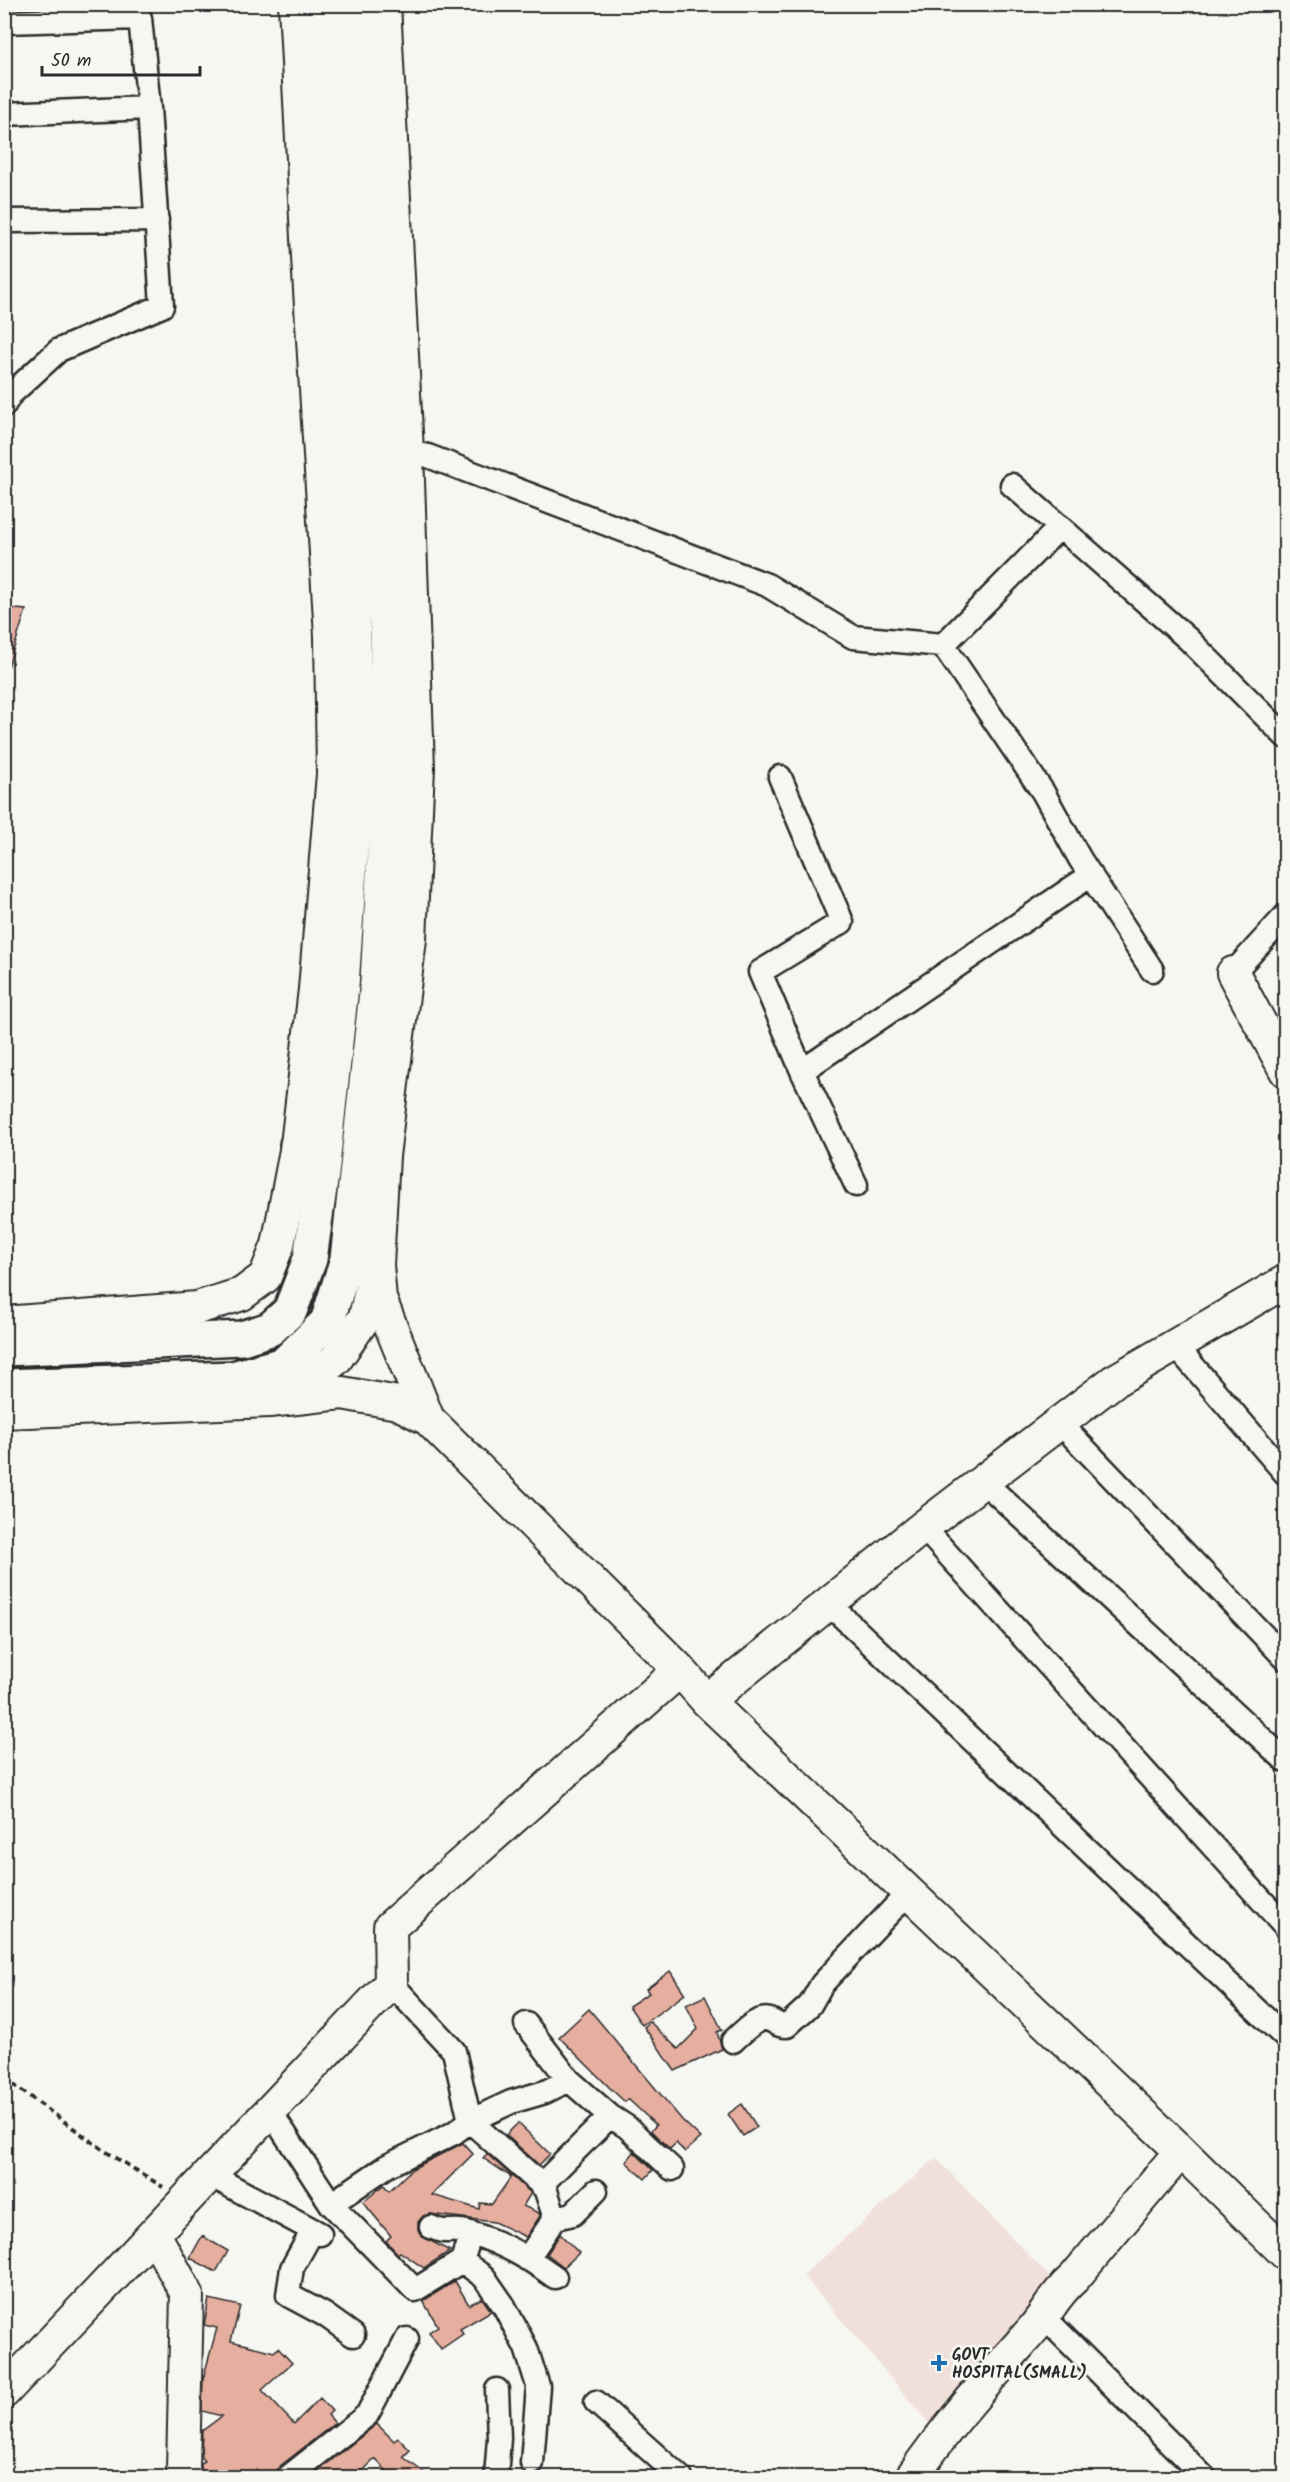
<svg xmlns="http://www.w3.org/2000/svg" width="1290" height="2482" font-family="Kalam,sans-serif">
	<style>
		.built { fill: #f1e0d9 }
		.building { fill: #e6ae9f; stroke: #2b2b2b; stroke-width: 1.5 }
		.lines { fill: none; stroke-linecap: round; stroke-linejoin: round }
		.street-casing { stroke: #2b2b2b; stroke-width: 27 }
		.secondary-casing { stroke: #2b2b2b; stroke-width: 36 }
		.highway-casing { stroke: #2b2b2b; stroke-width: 38 }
		.path { stroke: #2b2b2b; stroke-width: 4; stroke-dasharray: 6 4.5; stroke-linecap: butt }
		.street { stroke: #f6f6f2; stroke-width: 22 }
		.secondary { stroke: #f6f6f2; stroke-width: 32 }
		.highway { stroke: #f6f6f2; stroke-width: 33 }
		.poi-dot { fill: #1f6fb2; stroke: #f6f6f2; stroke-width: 2 }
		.labels { text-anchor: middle; stroke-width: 5; stroke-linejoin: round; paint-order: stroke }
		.poi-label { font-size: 16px; font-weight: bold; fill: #2b2b2b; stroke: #f6f6f2; text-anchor: start }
	</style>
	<rect width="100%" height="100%" fill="#f6f6f2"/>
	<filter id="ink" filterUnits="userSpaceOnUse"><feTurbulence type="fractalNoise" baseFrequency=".0167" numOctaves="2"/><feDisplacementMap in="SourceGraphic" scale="12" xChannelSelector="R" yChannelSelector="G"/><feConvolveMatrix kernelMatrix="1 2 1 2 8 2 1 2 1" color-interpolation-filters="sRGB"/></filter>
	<g filter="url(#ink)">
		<path class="built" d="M 936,2158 L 1061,2289 L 940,2436 L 803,2275 Z"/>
		<path class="building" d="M 4,608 L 26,610 L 8,667 L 4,667 Z
			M 670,1971 L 685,1994 L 642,2025 L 629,2006 L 649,1993 L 646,1989 Z
			M 705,1996 L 722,2030 L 717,2032 L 722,2049 L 675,2071 L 644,2027 L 650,2022 L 678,2049 L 698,2029 L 686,2005 Z
			M 589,2009 L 682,2120 L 701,2138 L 685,2152 L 676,2143 L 670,2149 L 651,2131 L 656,2125 L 628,2099 L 625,2102 L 611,2089 L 559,2037 Z
			M 742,2104 L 757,2127 L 743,2136 L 728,2114 Z
			M 518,2123 L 550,2154 L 539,2165 L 506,2135 Z
			M 463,2143 L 473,2154 L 432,2195 L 479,2209 L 480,2203 L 492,2204 L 511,2177 L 483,2158 L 487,2154 L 531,2193 L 523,2206 L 539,2213 L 540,2216 L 526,2237 L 494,2222 L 430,2214 L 423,2216 L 418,2222 L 418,2229 L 421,2236 L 450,2251 L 424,2268 L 400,2252 L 398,2254 L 386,2241 L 391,2236 L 363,2202 L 384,2185 L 389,2191 L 412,2169 Z
			M 634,2152 L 653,2170 L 645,2179 L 626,2162 Z
			M 560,2234 L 579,2253 L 564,2267 L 547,2254 Z
			M 202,2236 L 228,2251 L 216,2272 L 190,2258 Z
			M 455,2281 L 469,2305 L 482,2298 L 491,2311 L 460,2329 L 463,2334 L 441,2349 L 429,2332 L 438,2326 L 423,2301 Z
			M 209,2299 L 240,2306 L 231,2341 L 274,2352 L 278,2348 L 292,2363 L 262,2390 L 294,2424 L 320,2398 L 332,2411 L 328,2415 L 335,2423 L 279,2467 L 274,2478 L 203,2478 L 201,2467 L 201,2463 L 205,2461 L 201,2456 L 202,2431 L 222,2416 L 202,2411 L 203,2379 L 217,2328 L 204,2325 Z
			M 377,2424 L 394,2441 L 398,2438 L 410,2450 L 403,2457 L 431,2478 L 394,2478 L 375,2459 L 355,2478 L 309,2478 Z"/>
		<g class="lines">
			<defs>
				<path id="street" d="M 4,22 L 140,18 L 149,108 L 162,306 L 59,350 L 10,395 L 4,405
					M 4,114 L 149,108
					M 4,221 L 157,220
					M 407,452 L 428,456 L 767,585 L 853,637 L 943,645
					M 1012,485 L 1188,639 L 1286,737
					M 1060,527 L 943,645 L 1043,792 L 1080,859 L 1152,970
					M 780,777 L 842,922 L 760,972 L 802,1071
					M 1233,973 L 1286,915
					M 856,1185 L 802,1071 L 1091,875
					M 1176,1346 L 1286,1474
					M 1060,1423 L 1286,1659
					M 984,1482 L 1286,1761
					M 923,1527 L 1286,1927
					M 829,1604 L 1286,2038
					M 391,1983 L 454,2051 L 470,2121 L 545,2188 L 555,2218
					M 526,2024 L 569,2080 L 610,2116 L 627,2127 L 672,2169
					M 733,2041 C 741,2034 758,2015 770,2020 C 778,2023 776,2026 787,2026 L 810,2005 L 822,1984 L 909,1892
					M 270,2111 L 331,2204 L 415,2290 L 462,2261 L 471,2233
					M 210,2175 L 320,2234
					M 541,2185 L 610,2116
					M 331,2204 L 387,2166 L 454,2133 L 470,2121 L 511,2102 L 545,2092 L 569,2080
					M 431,2227 C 447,2235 453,2228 467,2232 C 499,2241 529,2258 555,2277
					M 313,2230 L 292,2268 L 288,2295 L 325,2315 L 353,2335
					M 527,2259 L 555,2218 L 573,2214 L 596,2191
					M 462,2261 L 484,2277 L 504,2306 L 526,2348 L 538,2386 L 532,2463
					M 1044,2317 L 1205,2478
					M 596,2402 L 681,2478
					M 287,2478 L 367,2415 L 407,2339
					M 496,2478 L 499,2438 L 497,2390"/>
				<path id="secondary" d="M 384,4 L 407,452 L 418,768 L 410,939 L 383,1156 L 377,1265 L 380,1299 L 428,1419
					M 1233,973 L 1286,1071
					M 4,1323 L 197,1308 L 242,1294 L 265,1277 L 278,1245 L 297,1145 L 315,989 L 333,774 L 331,636 L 308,257 L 295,4
					M 282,1395 L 307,1383 L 336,1359 L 365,1317 L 374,1277
					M 4,1412 L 269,1401 L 342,1393 L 398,1403 L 428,1419 L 680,1670 L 707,1701 L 1181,2151 L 1286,2254
					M 707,1701 L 923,1527 L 1114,1381 L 1286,1281
					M 154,2234 L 187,2294 L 183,2470 L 186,2478
					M 4,2392 L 391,1983 L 390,1927 L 680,1670
					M 911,2478 C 948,2424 991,2377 1034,2328 C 1048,2311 1057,2292 1074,2278 L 1181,2151"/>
				<path id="highway" d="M 297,1145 L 322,1174
					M 113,1316 L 115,1345
					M 4,1349 L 242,1338 L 270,1329 L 290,1311 L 310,1259 L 322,1174 L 342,986 L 357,765 L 349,456 L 324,4
					M 4,1386 L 233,1378 L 284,1364 L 327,1322 L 347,1259 L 377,982 L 389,768 L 387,634 L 356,4"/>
			</defs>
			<use href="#street" class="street-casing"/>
			<use href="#secondary" class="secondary-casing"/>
			<use href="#highway" class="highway-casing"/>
			<path class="path" d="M 4,2078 L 105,2151 L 163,2187"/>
			<use href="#street" class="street"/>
			<use href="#secondary" class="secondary"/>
			<use href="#highway" class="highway"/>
		</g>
	</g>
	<path class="poi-dot" d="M936 2354h6v6h6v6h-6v6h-6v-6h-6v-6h6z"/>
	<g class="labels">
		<g class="poi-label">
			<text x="952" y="2360">GOVT<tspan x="952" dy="18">HOSPITAL(SMALL)</tspan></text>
		</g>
	</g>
	<rect width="1290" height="2482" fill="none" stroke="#f6f6f2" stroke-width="24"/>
	<rect x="12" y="12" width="1266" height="2458" fill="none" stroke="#2b2b2b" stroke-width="2" filter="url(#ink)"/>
	<path d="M42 66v9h158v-9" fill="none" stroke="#2b2b2b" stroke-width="3"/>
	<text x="51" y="66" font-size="18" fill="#2b2b2b" stroke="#f6f6f2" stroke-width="4.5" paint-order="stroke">50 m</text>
</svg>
